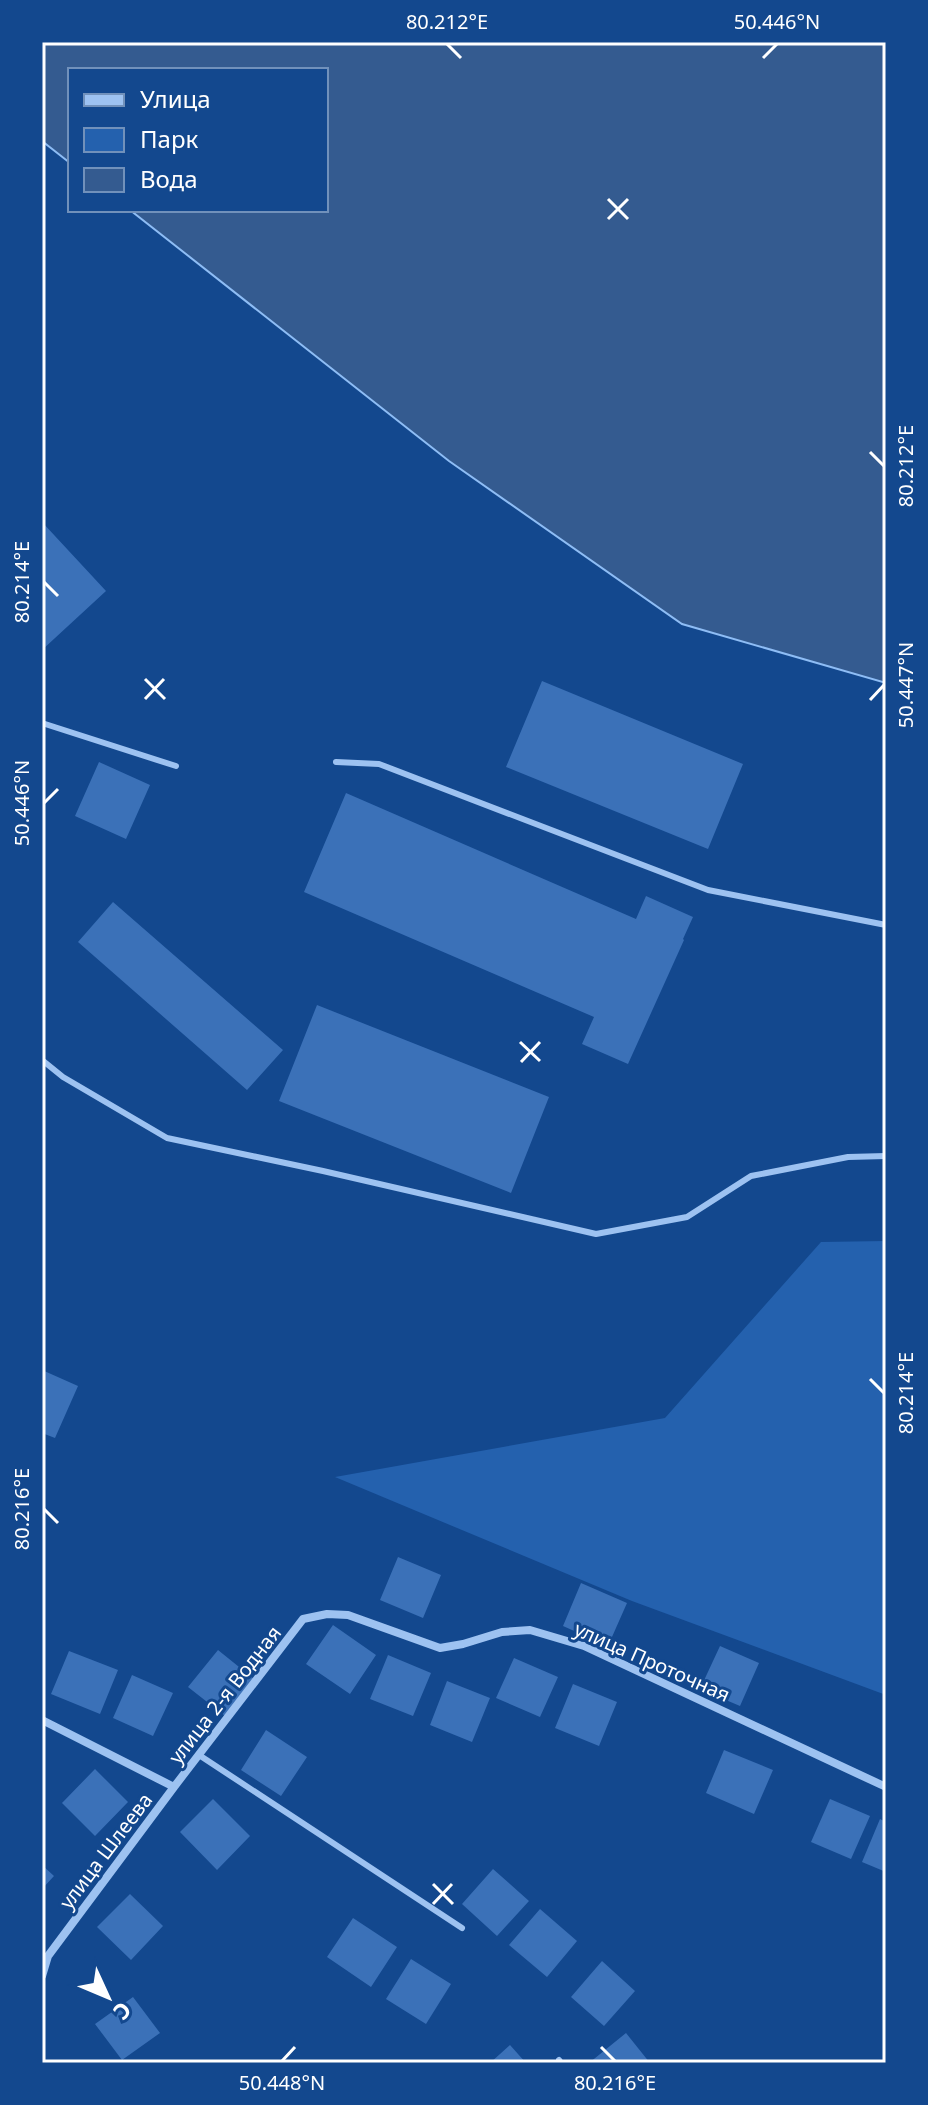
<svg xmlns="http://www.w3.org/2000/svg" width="928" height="2105" font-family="'Noto Sans',sans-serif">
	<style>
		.green { fill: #2461ae }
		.water { fill: #345b90; stroke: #8ebdf5; stroke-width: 2 }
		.building { fill: #3b71b8 }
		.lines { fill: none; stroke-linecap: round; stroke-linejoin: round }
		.lane { stroke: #9dc2f1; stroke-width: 6 }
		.street { stroke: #9dc2f1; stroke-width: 8 }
		.ticks { fill: none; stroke: #fff; stroke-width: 3 }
		.labels { text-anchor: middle; stroke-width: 6; stroke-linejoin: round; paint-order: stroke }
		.street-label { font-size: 20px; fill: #fff; stroke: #13488e }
		.neatline { fill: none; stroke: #fff; stroke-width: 3 }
		.ticks-label { font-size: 20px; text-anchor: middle; fill: #fff }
	</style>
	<rect width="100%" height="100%" fill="#13488e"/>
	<path class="green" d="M 886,1241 L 886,1695 L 632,1601 L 335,1477 L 665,1418 L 821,1242 Z"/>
	<path class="water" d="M 42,42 L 886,42 L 886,683 L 682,624 L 449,461 L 130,210 L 326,210 L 326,70 L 70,70 L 70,163 L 42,141 Z"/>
	<path class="building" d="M 42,522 L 106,591 L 42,650 Z
		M 542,681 L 743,764 L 708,849 L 506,767 Z
		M 99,762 L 150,785 L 126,839 L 75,816 Z
		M 346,793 L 636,919 L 646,896 L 693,917 L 683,939 L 684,940 L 628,1064 L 582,1044 L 594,1017 L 304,892 Z
		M 113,902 L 283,1050 L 247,1090 L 78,942 Z
		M 317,1005 L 549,1097 L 511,1193 L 279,1101 Z
		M 42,1370 L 78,1386 L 55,1438 L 42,1433 Z
		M 398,1557 L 441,1575 L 423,1618 L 380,1600 Z
		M 581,1583 L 627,1603 L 608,1646 L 563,1626 Z
		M 333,1625 L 376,1655 L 350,1694 L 306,1664 Z
		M 720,1646 L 759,1663 L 740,1706 L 700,1689 Z
		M 218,1650 L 254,1679 L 225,1716 L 188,1687 Z
		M 69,1651 L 118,1670 L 100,1714 L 51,1694 Z
		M 388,1655 L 431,1673 L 413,1716 L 370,1699 Z
		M 514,1658 L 558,1677 L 540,1717 L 496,1698 Z
		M 132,1675 L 173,1693 L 153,1736 L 113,1718 Z
		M 447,1681 L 490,1698 L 472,1742 L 430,1725 Z
		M 573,1684 L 617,1702 L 599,1746 L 555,1728 Z
		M 266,1730 L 307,1757 L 281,1796 L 241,1770 Z
		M 724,1750 L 773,1770 L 754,1814 L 706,1793 Z
		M 95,1769 L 128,1802 L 95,1836 L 62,1803 Z
		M 213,1799 L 250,1836 L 217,1870 L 180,1832 Z
		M 830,1799 L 870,1816 L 851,1859 L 811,1842 Z
		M 880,1819 L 886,1822 L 886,1872 L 862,1862 Z
		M 42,1865 L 54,1876 L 42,1889 Z
		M 493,1869 L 529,1901 L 497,1936 L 462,1904 Z
		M 130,1894 L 163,1926 L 131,1960 L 97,1927 Z
		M 540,1909 L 577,1941 L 547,1977 L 509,1945 Z
		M 353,1918 L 397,1947 L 371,1987 L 327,1957 Z
		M 411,1959 L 451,1984 L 426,2024 L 386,1999 Z
		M 602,1961 L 635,1991 L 604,2026 L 571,1997 Z
		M 133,1997 L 160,2033 L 122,2060 L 95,2024 Z
		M 626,2033 L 650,2063 L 589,2063 Z
		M 510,2045 L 526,2063 L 490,2063 Z"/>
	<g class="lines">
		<path class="lane" d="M 42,723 L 176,766
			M 336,762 L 379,764 L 708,890 L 886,925
			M 42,1060 L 63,1077 L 167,1138 L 323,1171 L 596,1234 L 687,1217 L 751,1176 L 848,1157 L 886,1156
			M 199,1755 L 462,1928
			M 559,2060 L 561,2063"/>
		<path class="street" d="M 42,1720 L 174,1787 L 303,1619 L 327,1614 L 348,1615 L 440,1648 L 463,1644 L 502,1632 L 530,1630 L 584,1646 L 886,1787
			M 42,1976 L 48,1956 L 174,1787"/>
	</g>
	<path class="ticks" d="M 447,44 L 461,58M 763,58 L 777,44M 608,199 L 628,219M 608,219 L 628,199M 870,452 L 884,466M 44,582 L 58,596M 145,679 L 165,699M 145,699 L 164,679M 870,700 L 884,685M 44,803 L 58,789M 520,1042 L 540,1061M 521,1062 L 540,1042M 870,1379 L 884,1393M 44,1509 L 58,1523M 433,1884 L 453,1904M 433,1904 L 452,1884M 601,2047 L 615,2061M 282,2061 L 295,2047"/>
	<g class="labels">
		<g class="street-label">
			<text transform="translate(652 1662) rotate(24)" y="7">улица Проточная</text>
			<text transform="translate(225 1695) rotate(-52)" y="7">улица 2-я Водная</text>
			<text transform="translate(106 1851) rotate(-53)" y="7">улица Шлеева</text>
		</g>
	</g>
	<rect width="928" height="2105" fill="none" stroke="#13488e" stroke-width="88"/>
	<rect x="68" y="68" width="260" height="144" fill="#13488e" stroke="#7191bb" stroke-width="2"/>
	<rect x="84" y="94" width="40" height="12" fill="#9dc2f1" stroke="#7191bb" stroke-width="2"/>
	<text x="140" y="108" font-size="24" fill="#ffffff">Улица</text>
	<rect x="84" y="128" width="40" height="24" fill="#2461ae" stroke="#7191bb" stroke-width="2"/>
	<text x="140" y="148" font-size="24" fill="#ffffff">Парк</text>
	<rect x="84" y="168" width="40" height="24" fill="#345b90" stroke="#7191bb" stroke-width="2"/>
	<text x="140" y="188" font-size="24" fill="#ffffff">Вода</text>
	<g transform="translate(108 1997) rotate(134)" stroke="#13488e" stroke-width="6" paint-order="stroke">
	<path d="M0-6L14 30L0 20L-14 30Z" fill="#ffffff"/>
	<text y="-12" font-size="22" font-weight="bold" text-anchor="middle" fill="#ffffff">С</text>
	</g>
	<rect x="44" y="44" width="840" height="2017" class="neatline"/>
	<g class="ticks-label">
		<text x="447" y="29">80.212°E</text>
		<text x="777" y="29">50.446°N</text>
		<text transform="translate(906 466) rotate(-90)" y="7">80.212°E</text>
		<text transform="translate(22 582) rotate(-90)" y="7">80.214°E</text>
		<text transform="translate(906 685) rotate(-90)" y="7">50.447°N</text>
		<text transform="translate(22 803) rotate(-90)" y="7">50.446°N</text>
		<text transform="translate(906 1393) rotate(-90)" y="7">80.214°E</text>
		<text transform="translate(22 1509) rotate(-90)" y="7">80.216°E</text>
		<text x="282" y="2090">50.448°N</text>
		<text x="615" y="2090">80.216°E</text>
	</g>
</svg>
